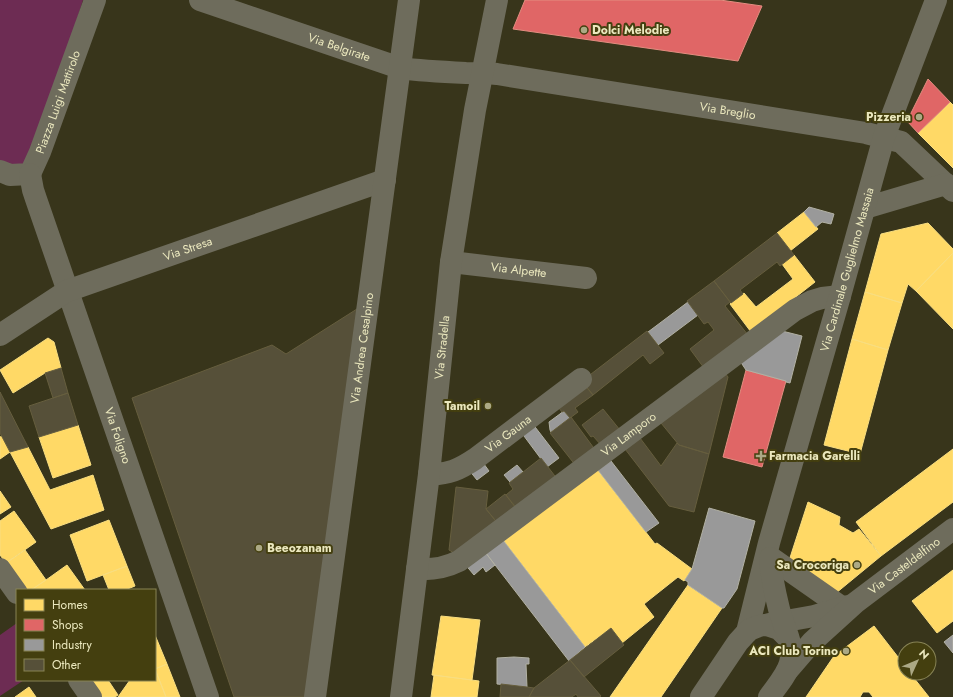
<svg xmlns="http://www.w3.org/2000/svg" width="953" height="697" font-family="Jost,sans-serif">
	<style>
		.green { fill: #6d2c53 }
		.homes { fill: #ffd966; stroke: #f9de80 }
		.shops { fill: #e06666; stroke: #e38d80 }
		.industry { fill: #999; stroke: #b2b1a4 }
		.building { fill: #565039; stroke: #665e3e }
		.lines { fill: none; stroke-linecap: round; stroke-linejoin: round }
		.minor { stroke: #6e6c5c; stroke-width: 22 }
		.poi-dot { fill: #aca985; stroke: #443f0f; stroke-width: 1.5 }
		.labels { text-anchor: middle; stroke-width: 4; stroke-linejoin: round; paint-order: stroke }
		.poi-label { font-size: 12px; font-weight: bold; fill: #ebe8be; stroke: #443f0f; text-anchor: end }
		.street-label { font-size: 12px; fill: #ebe8be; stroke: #443f0f }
	</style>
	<rect width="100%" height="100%" fill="#38351b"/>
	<path class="green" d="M 0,0 L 83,0 L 28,176 L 0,166 Z
		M 17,623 L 17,680 L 24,680 L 0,696 L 0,635 Z"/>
	<path class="homes" d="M 950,102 L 953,105 L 953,168 L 918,133 Z
		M 804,212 L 818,229 L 790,251 L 777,233 Z
		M 928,223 L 953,249 L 953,253 L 916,291 L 908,284 L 902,303 L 865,292 L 881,234 Z
		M 953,253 L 953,329 L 916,291 Z
		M 794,255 L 815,282 L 751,332 L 730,304 L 744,293 L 756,307 L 793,279 L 782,264 Z
		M 865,292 L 902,303 L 888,350 L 852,339 Z
		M 48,338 L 54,342 L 61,368 L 45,373 L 13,393 L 0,370 Z
		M 852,339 L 888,350 L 860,454 L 824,445 Z
		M 78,425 L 91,465 L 53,478 L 39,437 Z
		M 2,436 L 10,452 L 0,459 L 0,437 Z
		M 28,447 L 50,490 L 93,475 L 104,510 L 51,529 L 10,452 Z
		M 953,449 L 953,502 L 881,556 L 856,522 Z
		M 597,469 L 655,544 L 657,543 L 692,569 L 684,581 L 678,577 L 644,604 L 654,617 L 622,643 L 611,628 L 585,647 L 504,541 Z
		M 0,491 L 11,507 L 0,514 Z
		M 808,502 L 840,517 L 839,525 L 853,533 L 859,529 L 881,556 L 830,598 L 787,567 Z
		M 14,511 L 36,542 L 6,563 L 0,555 L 0,521 Z
		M 109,520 L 127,566 L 87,581 L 70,535 Z
		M 25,550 L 46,580 L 31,590 L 25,590 L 6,563 Z
		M 67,565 L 85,590 L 31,590 L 46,580 Z
		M 127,566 L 135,586 L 125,590 L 109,590 L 103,575 Z
		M 953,570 L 953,621 L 937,633 L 912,601 Z
		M 688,585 L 722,608 L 661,697 L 610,697 Z
		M 441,616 L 480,620 L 472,680 L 432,675 Z
		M 874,626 L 905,666 L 905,673 L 910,673 L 929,697 L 873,697 L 869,692 L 863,692 L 860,697 L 806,697 L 834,656 Z
		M 155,635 L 167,664 L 155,669 Z
		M 167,664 L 180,697 L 166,697 L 155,669 Z
		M 155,669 L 166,697 L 118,697 L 130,680 L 155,680 Z
		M 434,675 L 479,681 L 477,697 L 431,697 Z
		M 90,680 L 108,680 L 118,695 L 115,697 L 102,697 Z
		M 29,687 L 36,697 L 15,697 Z"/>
	<path class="shops" d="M 525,0 L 720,0 L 762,6 L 738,61 L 513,29 Z
		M 928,79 L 950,102 L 918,133 L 907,121 Z
		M 746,370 L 786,381 L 762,467 L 723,457 Z"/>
	<path class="industry" d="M 809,207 L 834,214 L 831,224 L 822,222 L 816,227 L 804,212 Z
		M 688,302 L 698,315 L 658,345 L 648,332 Z
		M 782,331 L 802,336 L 790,383 L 786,382 L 786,381 L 746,370 L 740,361 Z
		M 564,411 L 570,418 L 551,432 L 550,430 L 549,422 Z
		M 532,423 L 559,458 L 547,467 L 521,432 Z
		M 481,460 L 489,471 L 477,480 L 469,470 Z
		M 611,461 L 659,523 L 646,532 L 598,470 Z
		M 517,465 L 523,472 L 510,482 L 504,475 Z
		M 709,508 L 755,521 L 737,589 L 724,608 L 722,608 L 688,585 L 688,582 L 685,580 L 692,569 Z
		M 499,535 L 585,647 L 569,661 L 482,548 Z
		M 482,548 L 495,565 L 486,572 L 483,567 L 474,575 L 464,563 Z
		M 953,635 L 953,653 L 944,642 Z
		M 514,657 L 529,658 L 529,664 L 526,664 L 527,687 L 497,684 L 497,658 Z"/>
	<path class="building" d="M 777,233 L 794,255 L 780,266 L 777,262 L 740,290 L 743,294 L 731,303 L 714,281 Z
		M 714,281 L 730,302 L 725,306 L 748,335 L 704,368 L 690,349 L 714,330 L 708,322 L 704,324 L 687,301 Z
		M 368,302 L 315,697 L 234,697 L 132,398 L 272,345 L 286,354 Z
		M 647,331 L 664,353 L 650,364 L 643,355 L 593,395 L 582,381 Z
		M 61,368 L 68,393 L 53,398 L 45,373 Z
		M 725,373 L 728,377 L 709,454 L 679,445 L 661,423 Z
		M 583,383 L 593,395 L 575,408 L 578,412 L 570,418 L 564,411 L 562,412 L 555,403 Z
		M 0,392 L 28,447 L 10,452 L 0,433 Z
		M 68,393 L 78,425 L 39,437 L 29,406 Z
		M 603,409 L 620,430 L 601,445 L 593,436 L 591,437 L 582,425 Z
		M 571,417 L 596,451 L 576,466 L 550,433 Z
		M 640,438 L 661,466 L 677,443 L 679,445 L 709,454 L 694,512 L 669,506 L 625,449 Z
		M 541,458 L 558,480 L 518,510 L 506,495 L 513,489 L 509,483 Z
		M 456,487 L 488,491 L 486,509 L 499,525 L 459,556 L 449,550 Z
		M 505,494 L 518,511 L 499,525 L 486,509 Z
		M 611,628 L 624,645 L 584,677 L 570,660 Z
		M 570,660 L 601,696 L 600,697 L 578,697 L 576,694 L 572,697 L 529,697 L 534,688 Z
		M 501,684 L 527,687 L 534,688 L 529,697 L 500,697 Z"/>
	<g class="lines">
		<g class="minor">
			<path id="s1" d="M 200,0 L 400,68 C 422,71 444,72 466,73 C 476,73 487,73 497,74 L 866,133 L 901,142 L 953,191"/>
			<path id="s2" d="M 0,171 L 10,175 L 30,174 L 40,152 L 95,0"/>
			<path id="s3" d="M 30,174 L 33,190 L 36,199 L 208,697"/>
			<path d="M 865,208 L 946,184"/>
			<path id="s4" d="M 451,262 L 586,278"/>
			<path id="s5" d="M 0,335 L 67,291 L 385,180"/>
			<path id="s6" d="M 429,474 C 448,475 460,469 475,459 L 581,379"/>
			<path d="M 770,557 L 843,608"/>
			<path d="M 0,569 L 17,593"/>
			<path id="s7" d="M 417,569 C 432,570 445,568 459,561 L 795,310 L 812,301 L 822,298 L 840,296"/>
			<path d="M 769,624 L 814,616 L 848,606"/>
			<path id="s8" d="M 747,632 L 769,543 L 840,296 L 884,137 L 936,0"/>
			<path id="s9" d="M 787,671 L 812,642 L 855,603 L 953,529"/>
			<path d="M 79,680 L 91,697"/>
			<path id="s10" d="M 315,697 L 409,0"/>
			<path id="s11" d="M 401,697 L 429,474 L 451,262 L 475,110 L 497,0"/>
			<path d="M 701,697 L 738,642 L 749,630 L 759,626 L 764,625 L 770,626 L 779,629 L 788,638"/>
			<path d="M 769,697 C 776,687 787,675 790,663 C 795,645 783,626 779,609 C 775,593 771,575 770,558"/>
		</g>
	</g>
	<g class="poi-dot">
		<circle cx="584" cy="30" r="4"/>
		<circle cx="919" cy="117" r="4"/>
		<circle cx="488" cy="406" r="4"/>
		<path d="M759 450h4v4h4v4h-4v4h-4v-4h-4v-4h4z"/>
		<circle cx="259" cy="548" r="4"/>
		<circle cx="857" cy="565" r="4"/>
		<circle cx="846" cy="651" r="4"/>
	</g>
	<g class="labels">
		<g class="poi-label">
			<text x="592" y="34" text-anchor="start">Dolci Melodie</text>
			<text x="911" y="121">Pizzeria</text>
			<text x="480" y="410">Tamoil</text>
			<text x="769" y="460" text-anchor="start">Farmacia Garelli</text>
			<text x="267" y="552" text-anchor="start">Beeozanam</text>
			<text x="849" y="569">Sa Crocoriga</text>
			<text x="838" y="655">ACI Club Torino</text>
		</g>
		<g class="street-label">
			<text dy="4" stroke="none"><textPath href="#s1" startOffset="147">Via Belgirate</textPath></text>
			<text dy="4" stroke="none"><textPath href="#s2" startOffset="108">Piazza Luigi Mattirolo</textPath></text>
			<text dy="4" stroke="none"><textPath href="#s1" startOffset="542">Via Breglio</textPath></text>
			<text dy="4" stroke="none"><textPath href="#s5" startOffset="208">Via Stresa</textPath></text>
			<text dy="4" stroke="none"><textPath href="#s4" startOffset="68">Via Alpette</textPath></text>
			<text dy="4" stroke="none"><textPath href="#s8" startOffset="376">Via Cardinale Guglielmo Massaia</textPath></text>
			<text dy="4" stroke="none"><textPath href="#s11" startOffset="352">Via Stradella</textPath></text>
			<text dy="4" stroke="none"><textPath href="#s10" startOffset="352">Via Andrea Cesalpino</textPath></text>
			<text dy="4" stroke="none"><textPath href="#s6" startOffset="91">Via Gauna</textPath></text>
			<text dy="4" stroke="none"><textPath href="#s7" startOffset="255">Via Lamporo</textPath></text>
			<text dy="4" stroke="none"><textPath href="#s3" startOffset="276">Via Foligno</textPath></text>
			<text dy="4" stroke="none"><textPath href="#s9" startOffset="158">Via Casteldelfino</textPath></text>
		</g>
	</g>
	<rect x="16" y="589" width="140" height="92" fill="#443f0f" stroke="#878355"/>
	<rect x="24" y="599" width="20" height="12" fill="#ffd966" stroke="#878355"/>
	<text x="52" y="609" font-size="12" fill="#ebe8be">Homes</text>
	<rect x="24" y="619" width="20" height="12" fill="#e06666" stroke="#878355"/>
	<text x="52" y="629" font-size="12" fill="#ebe8be">Shops</text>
	<rect x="24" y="639" width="20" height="12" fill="#999999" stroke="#878355"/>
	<text x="52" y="649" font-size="12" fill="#ebe8be">Industry</text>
	<rect x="24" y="659" width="20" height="12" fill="#565039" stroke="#878355"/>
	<text x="52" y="669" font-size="12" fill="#ebe8be">Other</text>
	<g transform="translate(917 661) rotate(46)"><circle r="19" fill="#443f0f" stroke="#878355"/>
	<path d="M0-3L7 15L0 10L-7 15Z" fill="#aca985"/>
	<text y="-6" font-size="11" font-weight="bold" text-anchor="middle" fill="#ebe8be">N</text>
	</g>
</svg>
